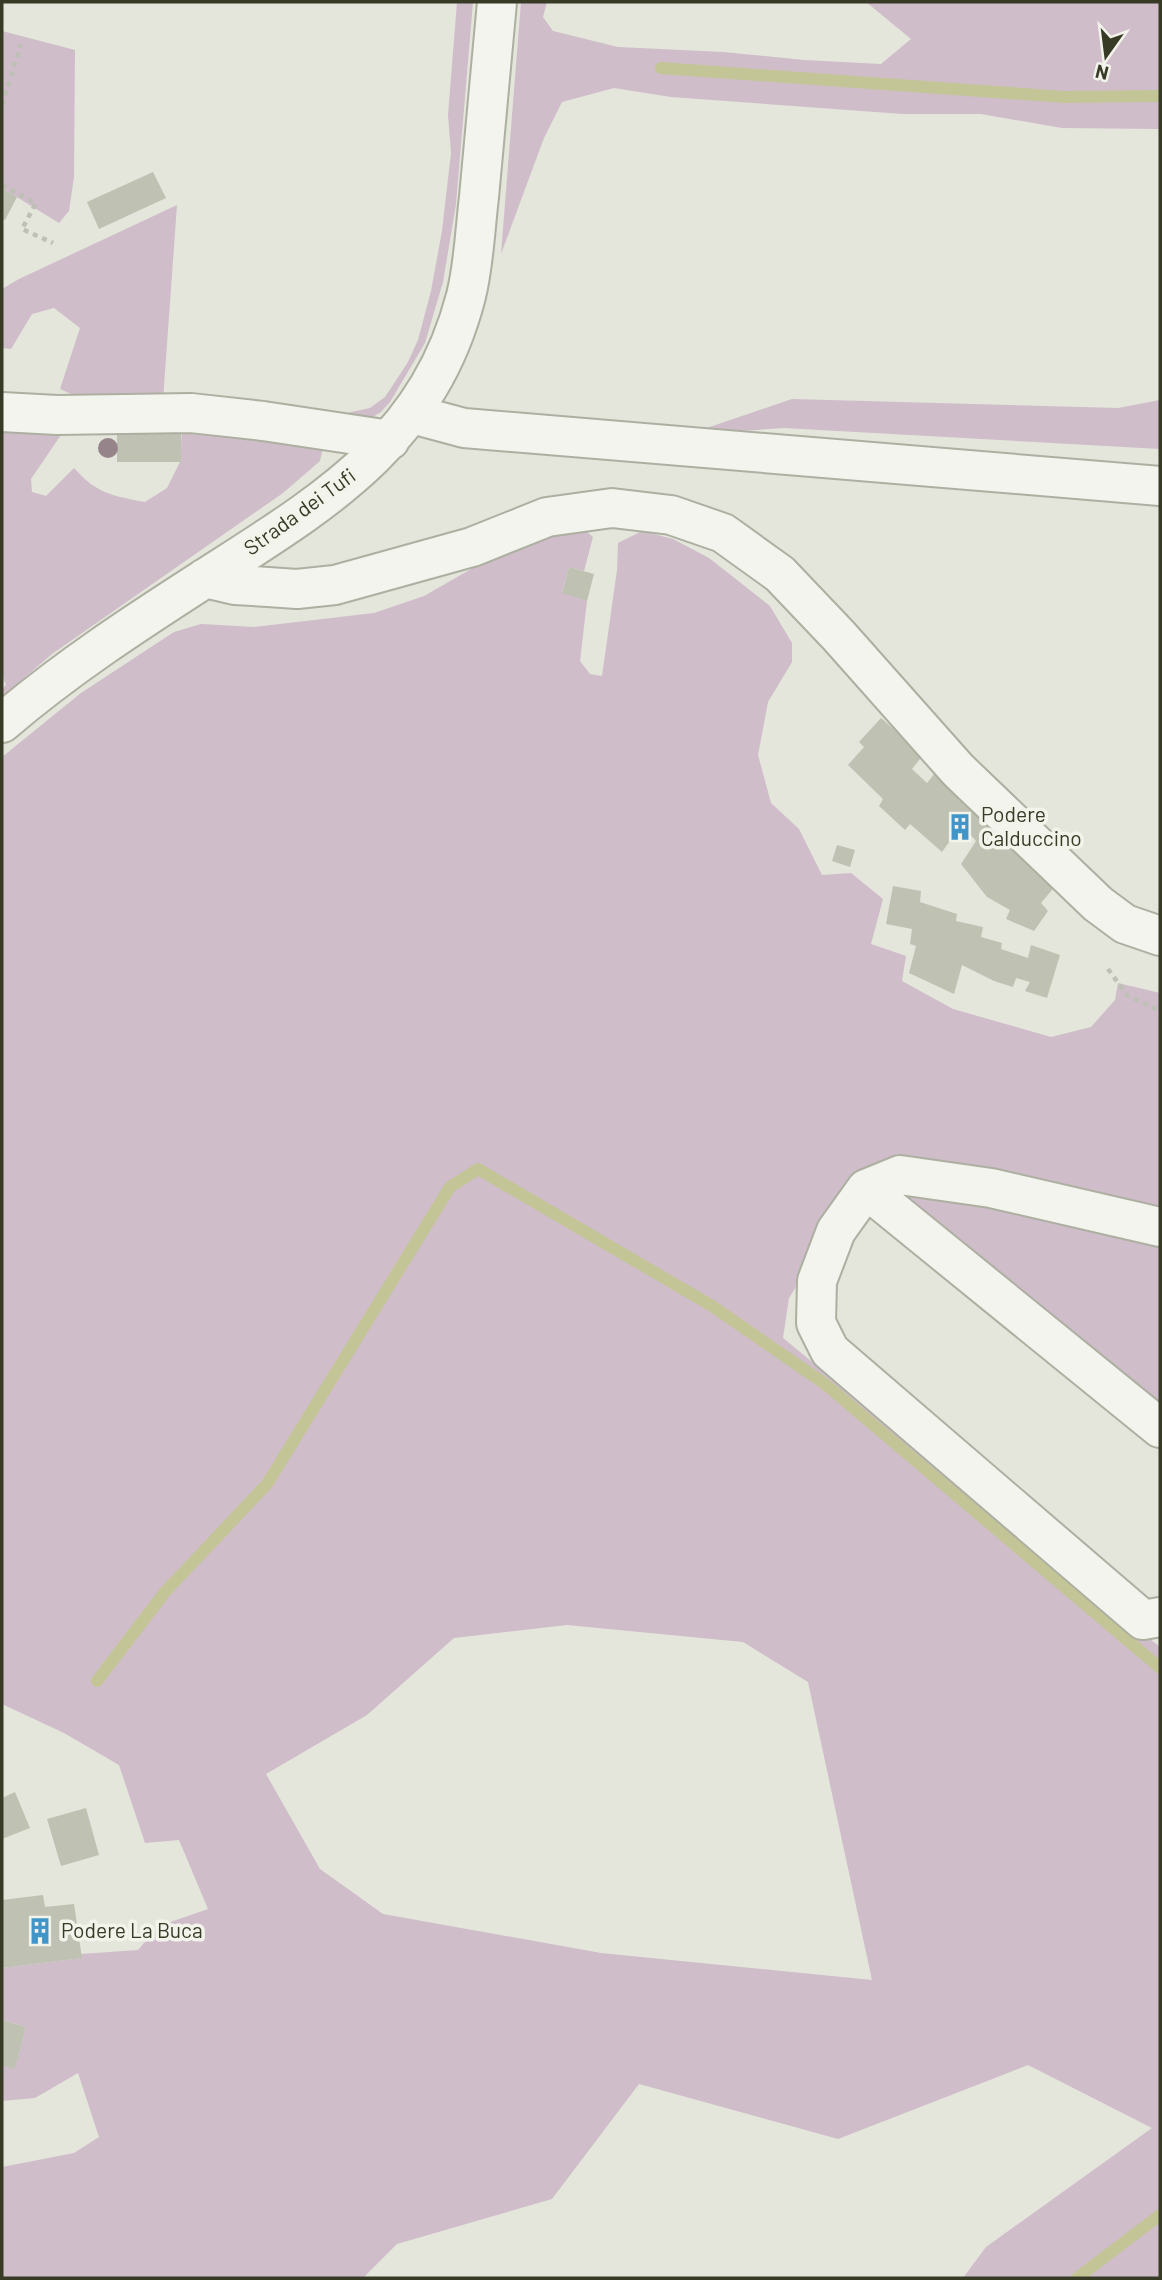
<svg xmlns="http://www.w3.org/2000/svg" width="1162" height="2280" font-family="Barlow,sans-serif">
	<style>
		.green { fill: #cfbdca; fill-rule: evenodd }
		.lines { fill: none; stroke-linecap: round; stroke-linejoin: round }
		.stream { stroke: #c3c597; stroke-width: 12 }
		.building { fill: #bfc2b3 }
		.minor-casing { stroke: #adafa1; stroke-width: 42 }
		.path { stroke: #bec0b6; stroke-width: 4.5; stroke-dasharray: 5 5; stroke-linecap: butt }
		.minor { stroke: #f3f4ee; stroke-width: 38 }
		.tree { fill: #96848b }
		.labels { text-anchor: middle; stroke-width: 7; stroke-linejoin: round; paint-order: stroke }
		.street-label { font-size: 21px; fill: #373b26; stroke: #f2f3ea }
		.poi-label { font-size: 21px; fill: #373b26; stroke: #f2f3ea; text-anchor: start }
	</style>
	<rect width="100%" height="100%" fill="#e4e5db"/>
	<path class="green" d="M 457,2 L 473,2 L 456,204 L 443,282 L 425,343 L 390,402 L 381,412 L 371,418 L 337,415 L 370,408 L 385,397 L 408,362 L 418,340 L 431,291 L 442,231 L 451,153 L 448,115 Z
		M 521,2 L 547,2 L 543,17 L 553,31 L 618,47 L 723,52 L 804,60 L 881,64 L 911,39 L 866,2 L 1160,2 L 1160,129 L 1062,128 L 981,114 L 903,114 L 671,97 L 614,88 L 562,102 L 544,138 L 501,254 Z
		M 2,31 L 75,50 L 74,177 L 69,211 L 59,223 L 2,188 Z
		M 177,205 L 163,400 L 84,400 L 60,389 L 80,328 L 54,308 L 32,314 L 11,349 L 2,348 L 2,289 L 19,279 Z
		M 792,399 L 1118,408 L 1160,400 L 1160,449 L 784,428 L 686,435 Z
		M 2,425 L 65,429 L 31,479 L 32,492 L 46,496 L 74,468 C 97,494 113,496 145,502 L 167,488 L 180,462 L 182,428 L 323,448 L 320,461 L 283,493 L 52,654 L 2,697 L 2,689 L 6,685 L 2,675 Z
		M 586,531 L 593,537 L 584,571 L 569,567 L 562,592 L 587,601 L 580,661 L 590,674 L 602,676 L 617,570 L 618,543 L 642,531 L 673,539 L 709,558 L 770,606 L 792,643 L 792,662 L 768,702 L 758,755 L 771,803 L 799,829 L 822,875 L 851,873 L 883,899 L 871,944 L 906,956 L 902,981 L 953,1009 L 1051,1037 L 1091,1027 L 1115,1000 L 1118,983 L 1160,993 L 1160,1416 L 863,1177 L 789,1298 L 783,1338 L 1160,1647 L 1160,2278 L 963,2278 L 986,2247 L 1152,2128 L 1028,2065 L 838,2139 L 639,2084 L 552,2199 L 397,2244 L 363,2278 L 2,2278 L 2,2167 L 74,2153 L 99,2137 L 78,2073 L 35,2098 L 2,2101 L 2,2065 L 15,2068 L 26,2027 L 2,2020 L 2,1968 L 81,1958 L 81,1954 L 138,1950 L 159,1926 L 208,1909 L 179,1840 L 145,1843 L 119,1765 L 64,1733 L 2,1704 L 2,757 L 81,693 L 174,632 L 201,624 L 254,627 L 374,613 L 424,596 L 501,552 L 563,532 ZM 567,1625 L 743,1642 L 808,1682 L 872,1980 L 601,1953 L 383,1914 L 320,1869 L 266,1774 L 367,1715 L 454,1638 Z"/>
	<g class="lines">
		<path class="stream" d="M 661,68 L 1065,97 L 1160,96
			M 97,1681 L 165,1592 L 267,1484 L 450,1187 L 478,1169 L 712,1306 L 825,1384 L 1160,1668
			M 1077,2278 L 1160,2215"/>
	</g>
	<path class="building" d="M 153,172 L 166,198 L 99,229 L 87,202 Z
		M 2,188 L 17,197 L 5,220 L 2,219 Z
		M 117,432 L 181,432 L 181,462 L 117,462 Z
		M 569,567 L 594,574 L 587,601 L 562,593 Z
		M 881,718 L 923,755 L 912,769 L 927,783 L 939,768 L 1057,884 L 1041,903 L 1048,911 L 1034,931 L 1006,919 L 1010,910 L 987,897 L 961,864 L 976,841 L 968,832 L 962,838 L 955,834 L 942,852 L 910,824 L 905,830 L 879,806 L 883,799 L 848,765 L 864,747 L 859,742 Z
		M 837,845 L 855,850 L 850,867 L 832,861 Z
		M 893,886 L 921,891 L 920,902 L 957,914 L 956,921 L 983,927 L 981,937 L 1002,943 L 1001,949 L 1028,958 L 1031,945 L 1060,955 L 1047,998 L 1025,991 L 1030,982 L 1016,978 L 1013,987 L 994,981 L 962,965 L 954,994 L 909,973 L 916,946 L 910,944 L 912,929 L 886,924 Z
		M 15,1792 L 30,1828 L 2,1839 L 2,1798 Z
		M 86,1808 L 99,1855 L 61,1866 L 47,1819 Z
		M 43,1895 L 45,1907 L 74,1904 L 82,1958 L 2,1968 L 2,1900 Z
		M 2,2020 L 26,2027 L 15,2069 L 2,2065 Z"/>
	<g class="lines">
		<defs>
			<path id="minor" d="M 2,412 L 57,415 L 191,413 L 263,421 L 390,440
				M 412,414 L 464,428 L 1160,486
				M 205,578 L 235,585 L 268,587 L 297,589 L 335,585 L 472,547 L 547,517 L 612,508 L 671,515 L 723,533 L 780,574 L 839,636 L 958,770 L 1098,904 L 1125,924 L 1160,936
				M 2,723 C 65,669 134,624 204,579 C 322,503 428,443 466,296 C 474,264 475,230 479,197 C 485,132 491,67 497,2
				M 866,1189 L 1160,1428
				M 1160,1227 L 991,1188 L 900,1175 L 866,1189 L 836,1231 L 817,1281 L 816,1323 L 830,1351 L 1143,1620 L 1160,1617"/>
		</defs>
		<use href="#minor" class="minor-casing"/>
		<path class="path" d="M 2,105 L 21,44
			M 2,185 L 36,203 L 22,229 L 53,243
			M 1108,969 L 1127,995 L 1160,1011"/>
		<use href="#minor" class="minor"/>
	</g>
	<circle class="tree" cx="108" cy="448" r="10"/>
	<defs>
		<symbol id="building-bare" viewBox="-9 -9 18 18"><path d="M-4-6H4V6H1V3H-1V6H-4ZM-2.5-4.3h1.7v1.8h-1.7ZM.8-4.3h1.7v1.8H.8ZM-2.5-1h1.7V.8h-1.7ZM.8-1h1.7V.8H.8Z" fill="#4195c9" stroke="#f2f3ea" stroke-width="2.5" paint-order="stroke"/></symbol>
	</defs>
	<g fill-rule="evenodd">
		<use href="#building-bare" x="941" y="808" width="38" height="38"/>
		<use href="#building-bare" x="21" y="1912" width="38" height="38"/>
	</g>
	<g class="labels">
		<g class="street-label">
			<text transform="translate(300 512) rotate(-36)" y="7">Strada dei Tufi</text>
		</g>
		<g class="poi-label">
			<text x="981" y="822">Podere<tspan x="981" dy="24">Calduccino</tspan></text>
			<text x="61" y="1938">Podere La Buca</text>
		</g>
	</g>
	<rect width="1162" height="2280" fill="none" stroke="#373b26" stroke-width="7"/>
	<g transform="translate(1106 56) rotate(194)" stroke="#f2f3ea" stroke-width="5" paint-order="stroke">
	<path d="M0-5L12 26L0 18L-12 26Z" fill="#373b26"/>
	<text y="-10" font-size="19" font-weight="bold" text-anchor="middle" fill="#373b26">N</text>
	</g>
</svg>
